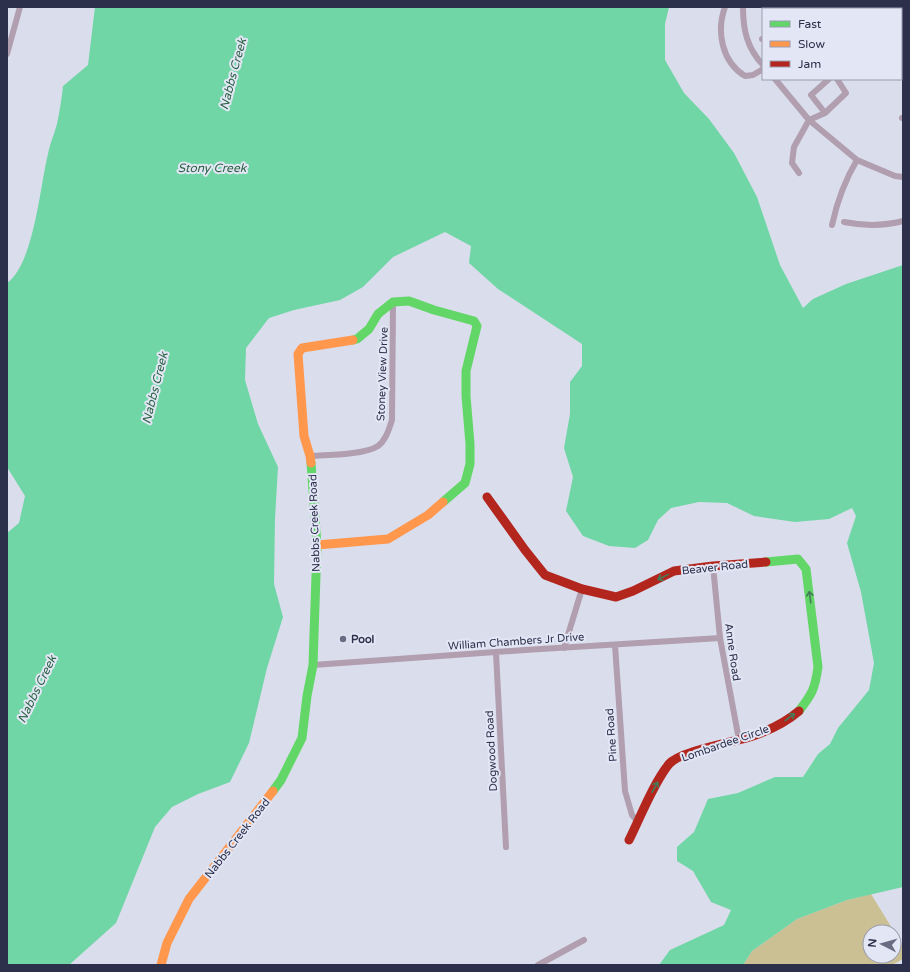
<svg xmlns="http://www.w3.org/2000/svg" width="910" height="972" font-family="'Varela Round',sans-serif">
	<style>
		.green { fill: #cbc093; fill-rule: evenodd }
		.water { fill: #70d6a6 }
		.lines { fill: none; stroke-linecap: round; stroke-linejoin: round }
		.street { stroke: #b19eaf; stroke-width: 6 }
		.fast { stroke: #63d668; stroke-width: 9 }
		.slow { stroke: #ff974d; stroke-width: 9 }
		.jam { stroke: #b3261e; stroke-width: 9 }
		.oneway { stroke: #457b58 }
		.poi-dot { fill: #696d83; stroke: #e3e6f4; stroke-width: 1.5 }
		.labels { text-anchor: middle; stroke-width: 4; stroke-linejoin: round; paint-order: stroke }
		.street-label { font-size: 11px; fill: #2c304b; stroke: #e3e6f4 }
		.poi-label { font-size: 11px; font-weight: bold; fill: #2c304b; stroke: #e3e6f4; text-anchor: start }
		.water-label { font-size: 12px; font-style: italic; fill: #2d6344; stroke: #e3e6f4 }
	</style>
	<rect width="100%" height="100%" fill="#daddec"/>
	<path class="green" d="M 871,894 L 903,946 L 903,959 L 892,965 L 743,965 L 752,951 L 797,919 L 847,900 ZM 870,932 L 894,932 L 894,956 L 870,956 Z"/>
	<path class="water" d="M 95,7 L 669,7 L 665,24 L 665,60 L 684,93 L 709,119 L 734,153 L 757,197 L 780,265 L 803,308 L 813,299 L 846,284 L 903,265 L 903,887 L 847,900 L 797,919 L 752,951 L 743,965 L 659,965 L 670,950 L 724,925 L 731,910 L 711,902 L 693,871 L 677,861 L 677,847 L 694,832 L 708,799 L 738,793 L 775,777 L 803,777 L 818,754 L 830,744 L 838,728 L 869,690 L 874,663 L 861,592 L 847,543 L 856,516 L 852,508 L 829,519 L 795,522 L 754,516 L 727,503 L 699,502 L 671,508 L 658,520 L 648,540 L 635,548 L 609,546 L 583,536 L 566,511 L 573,477 L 564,448 L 570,414 L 570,382 L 582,366 L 582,344 L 498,289 L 469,263 L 471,246 L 445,232 L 393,257 L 363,287 L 340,300 L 294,310 L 269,318 L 246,348 L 245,380 L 258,424 L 278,467 L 275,519 L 274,584 L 283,617 L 267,668 L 249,743 L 230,782 L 198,794 L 172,807 L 155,827 L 116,923 L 69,965 L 7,965 L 7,533 L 19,523 L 25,496 L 7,467 L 7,283 C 34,264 40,186 48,154 C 50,142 56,131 58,119 C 60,108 62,97 63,86 L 88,65 Z"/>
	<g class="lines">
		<path class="street" d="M 725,7 C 716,32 722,62 745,76 L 753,75 L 763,69
			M 743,7 C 743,30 747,48 763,65
			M 859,9 L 861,7
			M 762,39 L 763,39
			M 7,54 L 20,7
			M 775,79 L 809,120 L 857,160 L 895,176 L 903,177
			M 825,113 L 811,95 L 829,79
			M 902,118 L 903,118
			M 799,173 L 792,163 L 794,147 L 809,120 L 825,113 L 846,93 L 837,79
			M 844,222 C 864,226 884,226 903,221
			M 832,225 C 837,202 845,180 857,160
			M 310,456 C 327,455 364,455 378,446 C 386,440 389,429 392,420 L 393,302
			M 713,566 L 720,638 L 739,740
			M 615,645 L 625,791 L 632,815 L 638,822
			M 564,648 L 582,589
			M 496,653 L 506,847
			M 313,665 L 525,650 L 720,638
			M 538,965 L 584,940"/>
		<path class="fast" d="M 353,340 L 357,339 L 369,329 L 378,314 L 393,302 L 409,301 L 434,310 L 474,321 L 477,326 L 466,371 L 466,396 L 470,444 L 470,464 L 465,483 L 443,502
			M 766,562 L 798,559 L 806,569 L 818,667 C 815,689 812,694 799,711
			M 273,791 L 281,780 L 302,738 L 307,696 L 313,665 L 317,545 L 311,463"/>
		<path class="slow" d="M 311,463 L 310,456 L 304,436 L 298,354 L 302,348 L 353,340
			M 317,545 L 388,539 L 428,515 L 443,502
			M 161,965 L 167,943 L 189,899 L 273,791"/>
		<path class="jam" d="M 487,497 L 525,550 L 545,575 L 582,589 L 616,597 L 633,591 L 674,571 L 713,566 L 766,562
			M 629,840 C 640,818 654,782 669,764 C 680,751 735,742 753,736 C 770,730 785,723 799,711"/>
	</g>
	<defs><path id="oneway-shaft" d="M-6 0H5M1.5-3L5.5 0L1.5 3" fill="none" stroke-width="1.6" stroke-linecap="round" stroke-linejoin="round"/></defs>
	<g class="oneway">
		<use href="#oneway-shaft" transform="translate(663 577) rotate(154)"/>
		<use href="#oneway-shaft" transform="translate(810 597) rotate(-98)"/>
		<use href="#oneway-shaft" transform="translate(790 717) rotate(-37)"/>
		<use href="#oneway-shaft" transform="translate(655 787) rotate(-61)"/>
	</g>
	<circle class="poi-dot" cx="343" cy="639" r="4"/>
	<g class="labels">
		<g class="street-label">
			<text transform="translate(382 374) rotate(-88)" y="4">Stoney View Drive</text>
			<text transform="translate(314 523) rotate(-92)" y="4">Nabbs Creek Road</text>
			<text transform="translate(715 567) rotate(-6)" y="4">Beaver Road</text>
			<text transform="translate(516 641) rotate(-4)" y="4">William Chambers Jr Drive</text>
			<text transform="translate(733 652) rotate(82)" y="4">Anne Road</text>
			<text transform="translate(611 735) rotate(-94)" y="4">Pine Road</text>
			<text transform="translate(725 743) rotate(-19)" y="4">Lombardee Circle</text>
			<text transform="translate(491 751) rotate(-93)" y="4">Dogwood Road</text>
			<text transform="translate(237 838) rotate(-52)" y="4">Nabbs Creek Road</text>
		</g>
		<g class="poi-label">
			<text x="351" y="643">Pool</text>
		</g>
		<g class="water-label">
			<text transform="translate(233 74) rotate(-75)" y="4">Nabbs Creek</text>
			<text x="212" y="172">Stony Creek</text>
			<text transform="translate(155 388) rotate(-76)" y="4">Nabbs Creek</text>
			<text transform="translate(37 689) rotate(-64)" y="4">Nabbs Creek</text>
		</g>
	</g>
	<rect width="910" height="972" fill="none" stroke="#2c304b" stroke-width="16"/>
	<rect x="762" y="8" width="140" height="72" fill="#e3e6f4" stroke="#9a9db0"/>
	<rect x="770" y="21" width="20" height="6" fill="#63d668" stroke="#9a9db0"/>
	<text x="798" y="28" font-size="12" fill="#2c304b">Fast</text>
	<rect x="770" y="41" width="20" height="6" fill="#ff974d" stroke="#9a9db0"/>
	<text x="798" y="48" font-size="12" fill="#2c304b">Slow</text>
	<rect x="770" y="61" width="20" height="6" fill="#b3261e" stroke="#9a9db0"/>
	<text x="798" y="68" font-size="12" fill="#2c304b">Jam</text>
	<g transform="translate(882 944) rotate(276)"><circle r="19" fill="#e3e6f4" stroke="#9a9db0"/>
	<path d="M0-3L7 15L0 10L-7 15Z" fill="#696d83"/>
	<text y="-6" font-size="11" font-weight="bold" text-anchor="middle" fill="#2c304b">N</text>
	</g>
</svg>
